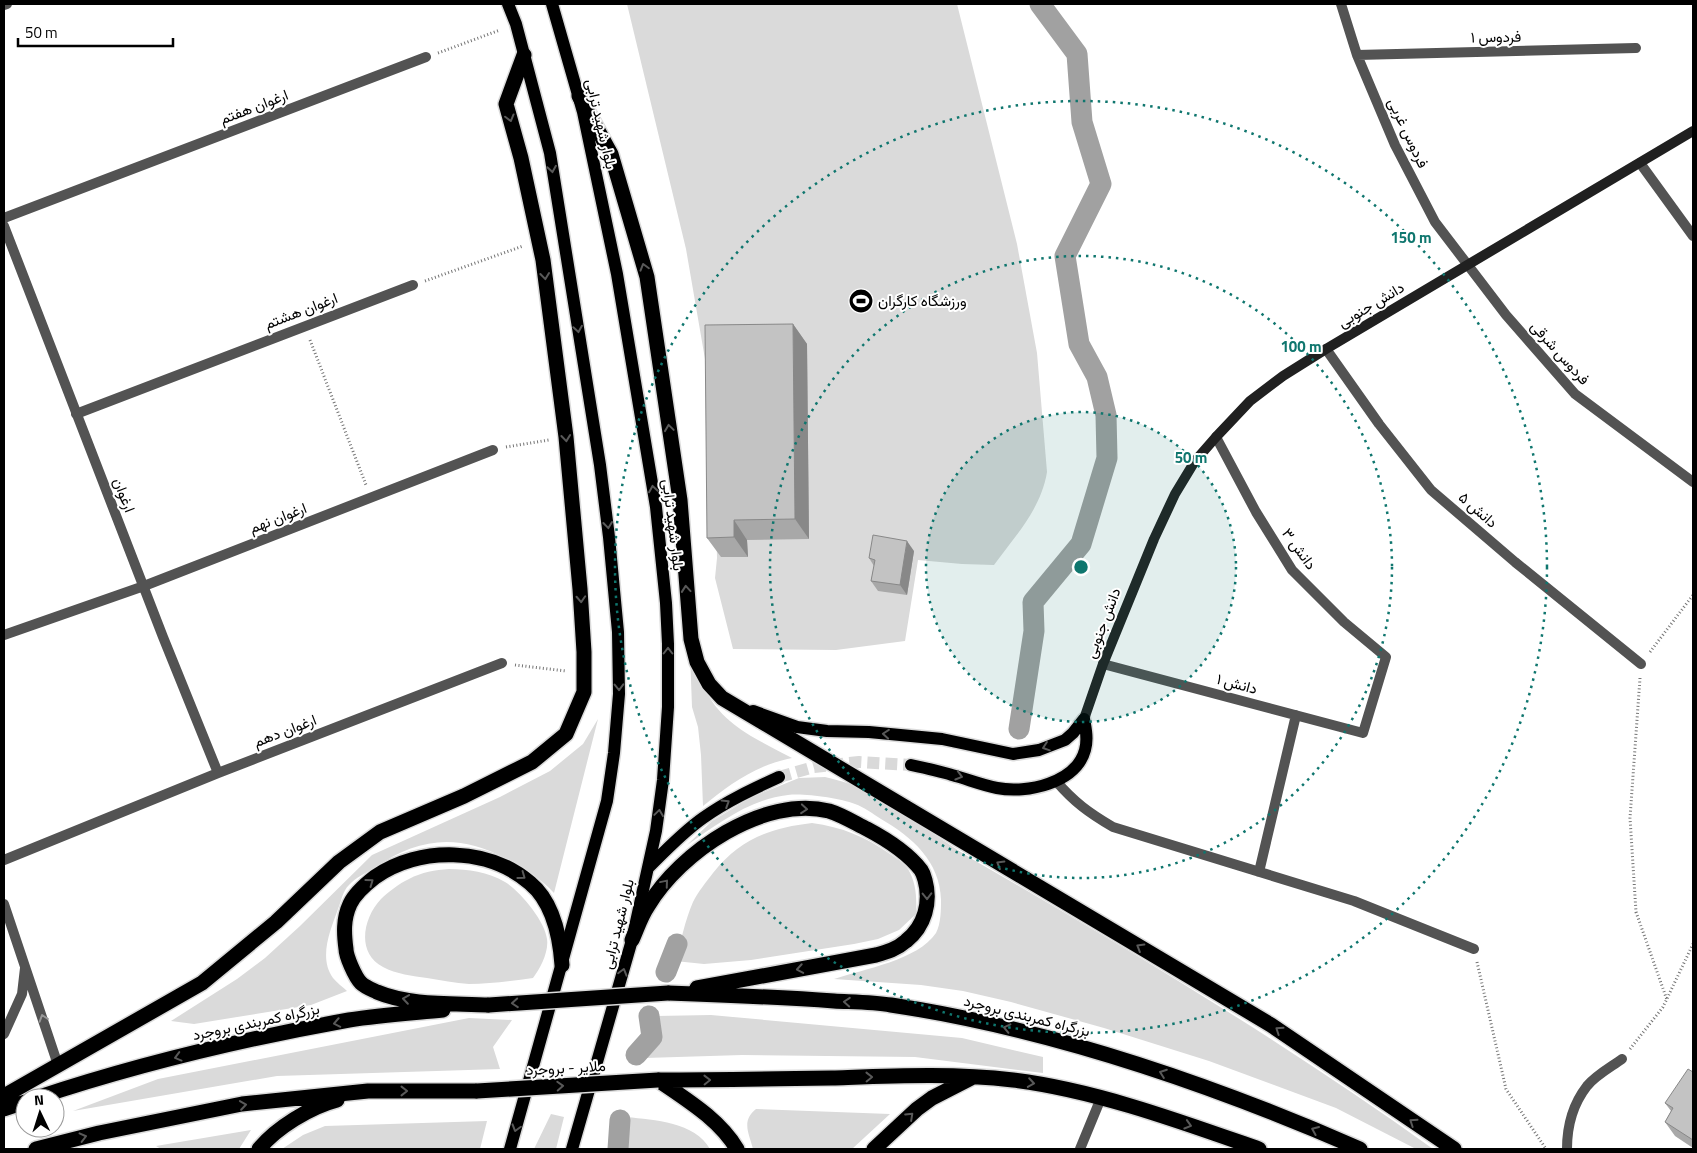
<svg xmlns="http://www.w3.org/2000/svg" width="1697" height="1153" font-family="'Titillium Web',Vazirmatn,sans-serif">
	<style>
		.grass { fill: #dadada }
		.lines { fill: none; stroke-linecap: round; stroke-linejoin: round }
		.canal { stroke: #a1a1a1; stroke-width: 21 }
		.primary-tunnel { stroke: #d9d9d9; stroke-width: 12; stroke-dasharray: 12 6; stroke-linecap: butt }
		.primary-casing { stroke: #dbdbdb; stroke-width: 15 }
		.highway-casing { stroke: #dbdbdb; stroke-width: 18 }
		.path { stroke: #757575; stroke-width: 3; stroke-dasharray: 1 2.5; stroke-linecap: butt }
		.street { stroke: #535353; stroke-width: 10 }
		.secondary { stroke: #202020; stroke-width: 10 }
		.primary { stroke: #000; stroke-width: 12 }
		.highway { stroke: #000; stroke-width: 15 }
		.highway-bridge-casing { stroke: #dbdbdb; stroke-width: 18; stroke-linecap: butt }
		.highway-bridge { stroke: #000; stroke-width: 15 }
		.wall { fill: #a8a8a8 }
		.shaded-wall { fill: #888 }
		.building { fill: #c3c3c3; stroke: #888 }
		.oneway { stroke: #595959 }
		.oneway2 { stroke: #989898 }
		.ring { fill: none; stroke: #0f766e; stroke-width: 2.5; stroke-dasharray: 2.5 5 }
		.labels { text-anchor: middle; stroke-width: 4; stroke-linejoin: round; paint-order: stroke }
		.street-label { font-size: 15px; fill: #000; stroke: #fff }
		.poi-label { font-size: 15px; fill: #000; stroke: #fff; text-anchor: start }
		.centre { fill: #0f766e; stroke: #fff; stroke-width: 2.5 }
		.ring-label { font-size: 15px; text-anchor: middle; font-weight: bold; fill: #0f766e; stroke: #fff; stroke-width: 4; stroke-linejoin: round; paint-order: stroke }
	</style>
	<rect width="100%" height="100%" fill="#fff"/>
	<path class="grass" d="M 627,4 L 957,4 L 1017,244 L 1037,353 L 1047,472 C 1041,509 1016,535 994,565 L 962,564 L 918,560 L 905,641 L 836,650 L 733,649 L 715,578 L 717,558 L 715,481 L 705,359 L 686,249 Z
		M 690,653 C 695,665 699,678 705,689 C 722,725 758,740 792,758 C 756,765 730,784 703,806 L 701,755 L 698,727 L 692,707 Z
		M 598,719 L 554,893 C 540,878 523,867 505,858 C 457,833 418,838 374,868 C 366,873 355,878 349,885 C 343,890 341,902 338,909 C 331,929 318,957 333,978 C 337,983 343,987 347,991 L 311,1005 L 194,1024 L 171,1021 L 237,979 L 265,958 L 300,926 L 372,855 L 500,797 L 550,771 L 583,744 Z
		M 825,777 C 833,779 842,781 850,784 C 897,804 936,838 979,863 C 1134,952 1288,1045 1433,1149 L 1416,1149 L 1336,1108 L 1209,1061 L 1104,1028 L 1011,1002 L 963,991 L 921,985 L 834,979 C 864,969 918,960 936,933 C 941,924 941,909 941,900 C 940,861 912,837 881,819 C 873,814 864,807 855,804 C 839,798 804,793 788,795 C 750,799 718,824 687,845 L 712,821 L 750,798 L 799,778 Z
		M 812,823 C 842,827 866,837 890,854 C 896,858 904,863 908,869 C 916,882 917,898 916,914 L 899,930 L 878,939 L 854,944 L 751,960 L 704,964 L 675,961 C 681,942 685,920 693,902 C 698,892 706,882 713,873 C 740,839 770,828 812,823 Z
		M 449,869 C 468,869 488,872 505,882 C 520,891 545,921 547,939 C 549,952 540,969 533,978 C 512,981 490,984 469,984 C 455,983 441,980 427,978 C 413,976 396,974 383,967 C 356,953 363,918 381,899 C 388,892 400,883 409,879 C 422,872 435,870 449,869 Z
		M 711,1015 L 962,1038 L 1043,1057 L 1043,1073 L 915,1057 L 742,1055 L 645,1058 L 661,1038 L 656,1016 Z
		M 469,1018 L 512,1020 L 493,1047 L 500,1069 L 277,1076 L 73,1111 L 158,1079 Z
		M 756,1109 L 890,1114 L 852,1149 L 753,1149 C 749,1133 741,1121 756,1109 Z
		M 551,1114 L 564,1117 L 556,1149 L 534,1149 Z
		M 627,1117 C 654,1120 695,1122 710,1149 L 611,1149 L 613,1141 Z
		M 487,1121 L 480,1149 L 282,1149 L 303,1135 L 325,1126 Z
		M 251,1130 L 239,1149 L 161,1149 L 156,1146 Z"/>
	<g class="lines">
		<path class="canal" d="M 1019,729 L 1034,631 L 1033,602 L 1081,544 L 1107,458 L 1106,415 L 1097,377 L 1079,344 L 1065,256 L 1101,184 L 1082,122 L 1077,54 L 1040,4
			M 666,972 L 677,944
			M 636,1055 L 652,1037 L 649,1016
			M 618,1149 L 620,1120"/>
		<path class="primary-tunnel" d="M 779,777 L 814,767 L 859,762 L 911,765"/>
		<defs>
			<path id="primary" d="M 508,4 L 516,24 L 550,153 L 600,465 L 609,537 L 618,632 L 619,694 L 614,753 L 607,801 L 510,1149
				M 552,4 L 583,112 L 617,274 L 656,507 L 666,603 L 668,644 L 668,707 L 663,780 L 656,831 L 632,940 L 572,1149
				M 753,711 L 797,727 L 827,731 L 869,732 L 942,739 L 1013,754 L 1039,750 L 1065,740 L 1073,733 L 1084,719
				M 911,765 C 925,768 939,771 952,775 C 967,779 982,785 997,788 C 1027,794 1076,783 1085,750 C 1088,740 1086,729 1084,719
				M 648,868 C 666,850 683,832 703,818 C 727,801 753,789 779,777"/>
			<path id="highway" d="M 579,96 L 611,154 L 647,277 L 680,500 L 691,639 L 697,662 L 709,684 L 722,698 L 1271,1025 L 1454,1149
				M 632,940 C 637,929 641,916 648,906 C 680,852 764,795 829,811 C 842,815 855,823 867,829 C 886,839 907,852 921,870 C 923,873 924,876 925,880 C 931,902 925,926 906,941 C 897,949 887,952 876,955 L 697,988
				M 668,993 C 724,995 779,997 834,1001 C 853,1002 873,1002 891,1005 C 1052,1029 1211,1084 1360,1149
				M 489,1005 C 454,1003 410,1006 377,992 C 373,990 365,987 361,983 C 355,977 346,956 346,949 C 344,934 343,919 350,904 C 355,893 366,884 375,877 C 420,846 488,847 530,883 C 553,902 560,937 562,965
				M 658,1080 C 716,1080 774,1079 832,1078 C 892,1076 953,1073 1013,1080 C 1095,1090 1182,1122 1259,1149
				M 658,1080 C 687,1100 719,1119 737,1149
				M 4,1096 L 202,983 L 276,922 L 339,862 L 380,832 L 464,796 L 532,762 L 566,734 L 584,692 L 584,652 L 580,589 L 566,437 L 543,260 L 521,158 L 506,104 L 524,55
				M 36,1098 C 138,1064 243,1039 349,1020 C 380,1015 412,1013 443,1010
				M 4,1109 L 25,1102
				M 36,1149 L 99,1133 L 242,1104 L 368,1091 L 477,1091
				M 259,1149 C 276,1128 310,1107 337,1100
				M 874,1149 L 917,1109 L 932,1098 L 971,1078"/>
		</defs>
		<use href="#primary" class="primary-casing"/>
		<use href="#highway" class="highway-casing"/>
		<path class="path" d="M 438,53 L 500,30
			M 425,281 L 523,246
			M 310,340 L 366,485
			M 506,447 L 549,440
			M 1650,652 L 1693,595
			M 515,665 L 566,671
			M 1640,678 L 1630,818 L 1636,912 L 1667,1000
			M 1477,962 L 1506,1089 L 1546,1149
			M 1630,1049 L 1663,1007 L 1693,944"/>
		<path class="street" d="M 1341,4 L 1357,55 L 1395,145 L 1435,222 L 1506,315 L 1575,394 L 1693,482
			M 4,5 L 7,4
			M 1357,55 L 1636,48
			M 1640,163 L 1693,236
			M 4,218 L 426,57
			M 4,226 L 163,637 L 218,773
			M 1326,349 L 1379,424 L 1431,490 L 1515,562 L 1641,664
			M 76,414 L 413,285
			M 4,635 L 144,586 L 493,450
			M 1103,664 L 1363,733 L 1386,657 L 1344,622 L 1292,570 L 1256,512 L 1216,437
			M 1056,781 C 1074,802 1089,813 1113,827 L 1354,901 L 1474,949
			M 4,860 L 218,773 L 502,663
			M 1259,872 L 1296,715
			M 4,904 L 58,1065
			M 4,1034 L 22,994 L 25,968
			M 1080,1149 L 1101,1098
			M 1567,1149 C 1567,1126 1573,1104 1587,1086 C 1596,1075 1611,1067 1622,1059"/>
		<path class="secondary" d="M 1084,719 L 1103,664 L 1154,539 L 1175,494 L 1195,461 L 1216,437 L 1250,401 L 1283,376 L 1326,349 L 1693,131"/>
		<use href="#primary" class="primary"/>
		<use href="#highway" class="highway"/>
		<defs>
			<path id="highway-bridge" d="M 489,1005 L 668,993
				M 477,1091 L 658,1080"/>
		</defs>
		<use href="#highway-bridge" class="highway-bridge-casing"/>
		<use href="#highway-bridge" class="highway-bridge"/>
	</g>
	<path class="wall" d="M 793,324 L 807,344 L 809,539 L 747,540 L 748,557 L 721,557 L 707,538 Z
		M 914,551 L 907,595 L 878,591 L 871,581 L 874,566 L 869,558 Z
		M 1693,1072 L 1693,1148 L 1675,1136 L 1665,1122 L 1671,1111 L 1665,1103 Z"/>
	<path class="shaded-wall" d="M 793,324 L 807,344 L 809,539 L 795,519 Z
		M 734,520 L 747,540 L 748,557 L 734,537 Z
		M 907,541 L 914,551 L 907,595 L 900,585 Z"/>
	<path class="building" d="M 793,324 L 795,519 L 734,520 L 734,537 L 707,538 L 705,325 Z
		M 873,535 L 907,541 L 900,585 L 871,581 L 875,560 L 869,558 Z
		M 1688,1069 L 1693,1072 L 1693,1140 L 1665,1122 L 1673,1108 L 1665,1103 Z"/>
	<defs><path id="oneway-chevron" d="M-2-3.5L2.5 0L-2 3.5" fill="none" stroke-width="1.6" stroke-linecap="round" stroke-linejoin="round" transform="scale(1.25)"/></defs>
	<g class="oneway">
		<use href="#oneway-chevron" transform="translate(510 118) rotate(75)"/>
		<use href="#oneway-chevron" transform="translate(552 169) rotate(81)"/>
		<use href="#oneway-chevron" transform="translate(644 267) rotate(-106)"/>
		<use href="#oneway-chevron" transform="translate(545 276) rotate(83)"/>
		<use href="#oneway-chevron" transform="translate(578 329) rotate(81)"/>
		<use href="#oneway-chevron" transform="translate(669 428) rotate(-98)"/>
		<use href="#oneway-chevron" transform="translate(566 438) rotate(84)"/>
		<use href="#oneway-chevron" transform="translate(653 489) rotate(-99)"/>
		<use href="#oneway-chevron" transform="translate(608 525) rotate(83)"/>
		<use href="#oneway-chevron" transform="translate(686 589) rotate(-95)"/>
		<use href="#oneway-chevron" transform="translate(581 599) rotate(87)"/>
		<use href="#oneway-chevron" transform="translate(668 651) rotate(-90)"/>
		<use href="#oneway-chevron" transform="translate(619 687) rotate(89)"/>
		<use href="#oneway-chevron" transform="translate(886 734) rotate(-175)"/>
		<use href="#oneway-chevron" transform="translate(1046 747) rotate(161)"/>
		<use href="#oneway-chevron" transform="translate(959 776) rotate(16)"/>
		<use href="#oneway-chevron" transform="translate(726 803) rotate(-32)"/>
		<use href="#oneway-chevron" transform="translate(804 809) rotate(5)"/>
		<use href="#oneway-chevron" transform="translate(659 813) rotate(-82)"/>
		<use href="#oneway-chevron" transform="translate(1000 864) rotate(-149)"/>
		<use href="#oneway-chevron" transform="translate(522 876) rotate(36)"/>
		<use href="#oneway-chevron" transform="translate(370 882) rotate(-36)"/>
		<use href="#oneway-chevron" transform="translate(665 883) rotate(-50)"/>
		<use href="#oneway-chevron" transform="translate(927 896) rotate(89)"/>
		<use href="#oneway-chevron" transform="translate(1140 947) rotate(-149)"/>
		<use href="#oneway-chevron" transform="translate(800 969) rotate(170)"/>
		<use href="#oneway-chevron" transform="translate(623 972) rotate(-74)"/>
		<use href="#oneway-chevron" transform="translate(406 999) rotate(-172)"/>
		<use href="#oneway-chevron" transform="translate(847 1002) rotate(-176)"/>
		<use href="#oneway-chevron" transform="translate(515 1003) rotate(176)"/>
		<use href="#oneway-chevron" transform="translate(337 1023) rotate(169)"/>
		<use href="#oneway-chevron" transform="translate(1007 1028) rotate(-167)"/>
		<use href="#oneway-chevron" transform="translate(1279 1030) rotate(-146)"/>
		<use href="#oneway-chevron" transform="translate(178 1057) rotate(165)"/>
		<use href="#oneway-chevron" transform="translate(1163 1073) rotate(-160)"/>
		<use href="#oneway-chevron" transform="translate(869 1077) rotate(-1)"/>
		<use href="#oneway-chevron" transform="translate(707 1080) rotate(-1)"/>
		<use href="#oneway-chevron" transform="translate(1031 1083) rotate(9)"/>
		<use href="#oneway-chevron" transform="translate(560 1086) rotate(-3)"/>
		<use href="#oneway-chevron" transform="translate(404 1091)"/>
		<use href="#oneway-chevron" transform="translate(243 1105) rotate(-8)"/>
		<use href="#oneway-chevron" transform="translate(910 1116) rotate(-43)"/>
		<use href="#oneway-chevron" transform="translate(1413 1122) rotate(-146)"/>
		<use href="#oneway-chevron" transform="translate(1188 1125) rotate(17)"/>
		<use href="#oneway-chevron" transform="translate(516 1128) rotate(106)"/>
		<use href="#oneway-chevron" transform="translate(1315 1130) rotate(-157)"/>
		<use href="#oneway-chevron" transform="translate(83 1137) rotate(-14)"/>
	</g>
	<use class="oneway2" href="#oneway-chevron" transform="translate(43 1018) rotate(-108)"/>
	<circle cx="1081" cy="567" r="155" fill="#0f766e" fill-opacity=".12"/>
	<g class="ring">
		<circle cx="1081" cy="567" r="155"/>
		<circle cx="1081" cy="567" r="311"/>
		<circle cx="1081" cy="567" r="466"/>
	</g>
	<defs>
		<symbol id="stadium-disc" viewBox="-11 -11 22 22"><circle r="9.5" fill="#000" stroke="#fff"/><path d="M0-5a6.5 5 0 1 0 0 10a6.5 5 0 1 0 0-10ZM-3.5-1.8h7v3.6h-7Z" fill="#fff"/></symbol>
	</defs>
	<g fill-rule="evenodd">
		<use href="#stadium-disc" x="847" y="287" width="28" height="28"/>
	</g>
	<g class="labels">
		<g class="street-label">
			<text transform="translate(1496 37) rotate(-1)" y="5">فردوس ۱</text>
			<text transform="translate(254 107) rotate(-21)" y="5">ارغوان هفتم</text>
			<text transform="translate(601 124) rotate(77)" y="5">بلوار شهید ترابی</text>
			<text transform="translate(1408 133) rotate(65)" y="5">فردوس غربی</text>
			<text transform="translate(1371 305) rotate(-31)" y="5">دانش جنوبی</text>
			<text transform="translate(301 311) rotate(-21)" y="5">ارغوان هشتم</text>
			<text transform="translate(1560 353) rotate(48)" y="5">فردوس شرقی</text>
			<text transform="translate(124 495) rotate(69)" y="5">ارغوان</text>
			<text transform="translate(1478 510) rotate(41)" y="5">دانش ۵</text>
			<text transform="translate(278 518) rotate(-21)" y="5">ارغوان نهم</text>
			<text transform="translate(673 525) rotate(83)" y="5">بلوار شهید ترابی</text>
			<text transform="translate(1299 549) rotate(54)" y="5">دانش ۳</text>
			<text transform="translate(1103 623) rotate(-69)" y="5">دانش جنوبی</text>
			<text transform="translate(1237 684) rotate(15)" y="5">دانش ۱</text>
			<text transform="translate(285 731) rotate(-21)" y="5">ارغوان دهم</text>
			<text transform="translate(618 924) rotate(-76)" y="5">بلوار شهید ترابی</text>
			<text transform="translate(1027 1016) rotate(14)" y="5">بزرگراه کمربندی بروجرد</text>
			<text transform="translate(256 1022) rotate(-12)" y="5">بزرگراه کمربندی بروجرد</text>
			<text transform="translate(566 1068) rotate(-3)" y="5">ملایر - بروجرد</text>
		</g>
		<g class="poi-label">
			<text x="878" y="306">ورزشگاه کارگران</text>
		</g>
	</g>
	<circle cx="1081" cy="567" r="8" class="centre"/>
	<g class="ring-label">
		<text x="1411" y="243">150 m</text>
		<text x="1301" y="352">100 m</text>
		<text x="1191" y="463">50 m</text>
	</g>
	<rect width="1697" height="1153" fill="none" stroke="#000000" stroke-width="10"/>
	<g transform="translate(40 1113) rotate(356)"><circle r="24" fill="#ffffff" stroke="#999999"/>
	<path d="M0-4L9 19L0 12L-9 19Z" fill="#000000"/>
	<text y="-8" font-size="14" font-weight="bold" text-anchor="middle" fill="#000000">N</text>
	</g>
	<path d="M18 38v8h155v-8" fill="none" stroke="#000000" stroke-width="2.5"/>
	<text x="25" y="38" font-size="15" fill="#000000" stroke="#ffffff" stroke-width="4" paint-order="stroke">50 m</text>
</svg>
